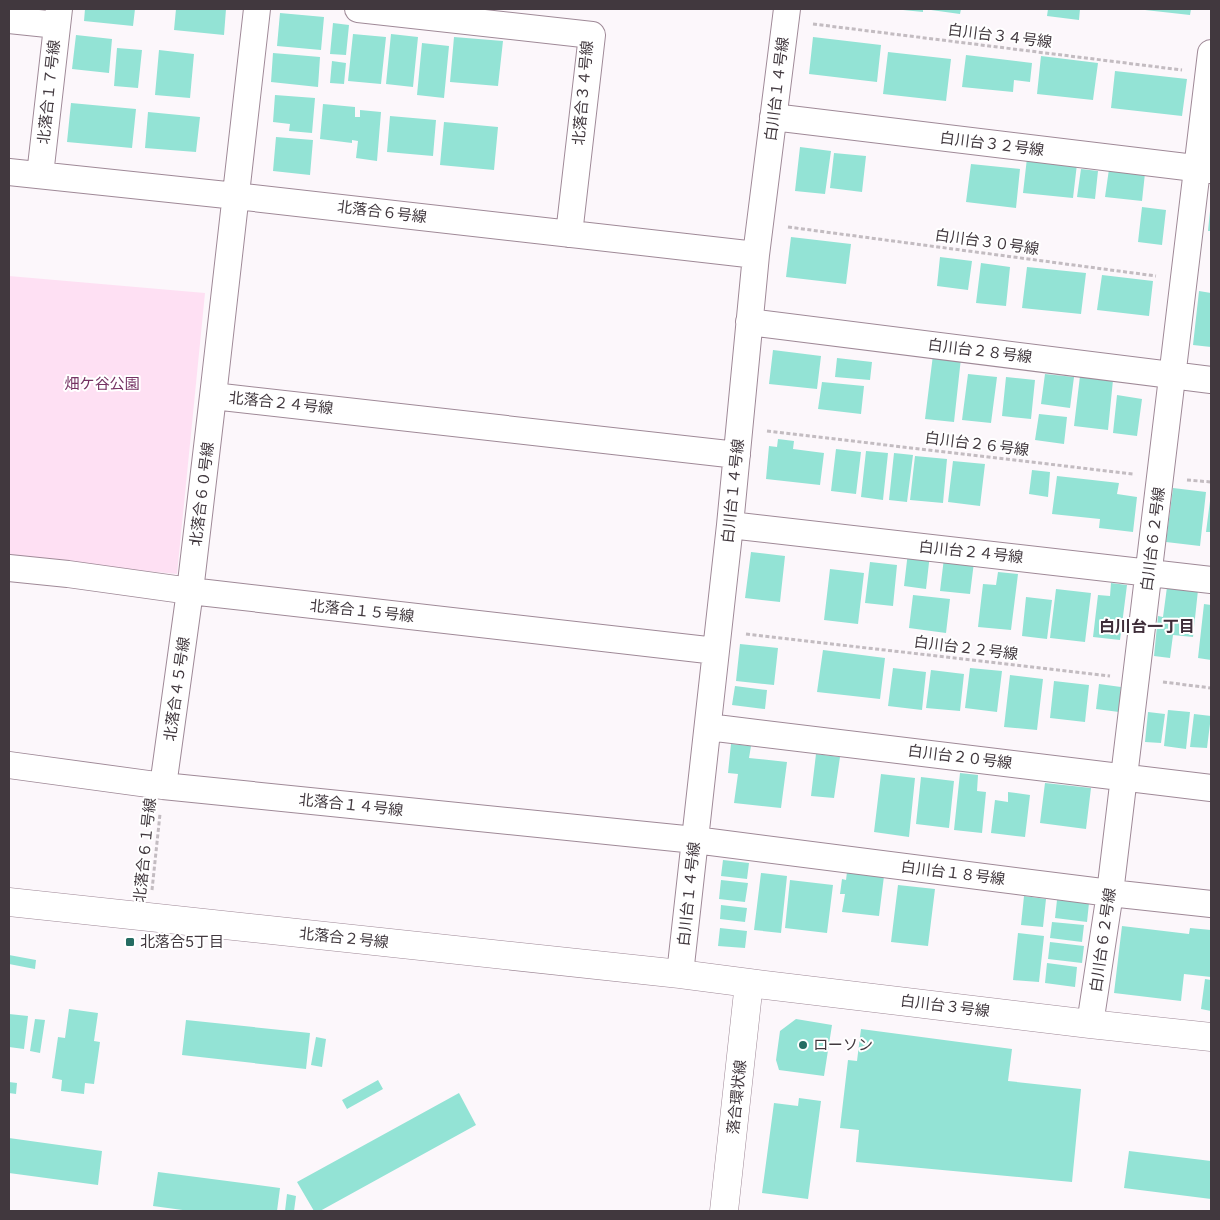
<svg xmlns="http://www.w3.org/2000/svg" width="1220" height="1220" font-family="Inter,'Noto Sans JP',sans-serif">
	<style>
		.green { fill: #fee0f3 }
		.building { fill: #93e3d5 }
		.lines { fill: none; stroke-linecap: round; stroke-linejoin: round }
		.street-casing { stroke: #9f8997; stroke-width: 28 }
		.secondary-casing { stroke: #9f8997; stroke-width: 29 }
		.path { stroke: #c3bcc1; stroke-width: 3; stroke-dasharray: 4 2.5; stroke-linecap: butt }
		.street { stroke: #fff; stroke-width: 26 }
		.secondary { stroke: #fff; stroke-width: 28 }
		.poi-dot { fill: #256c62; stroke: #fff; stroke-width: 2 }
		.labels { text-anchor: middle; stroke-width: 4; stroke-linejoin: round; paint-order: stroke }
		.street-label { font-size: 15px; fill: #41383e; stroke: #fff }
		.park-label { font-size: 15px; fill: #753363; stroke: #fff }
		.poi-label { font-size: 15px; fill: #41383e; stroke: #fff; text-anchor: start }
		.neighbourhood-label { font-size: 16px; font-weight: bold; fill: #3e2d39; stroke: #fff }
	</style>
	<rect width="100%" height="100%" fill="#fcf7fb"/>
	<path class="green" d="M 9,276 L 205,293 L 177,574 L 9,558 Z"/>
	<path class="building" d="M 85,9 L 135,9 L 133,26 L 84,21 Z
		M 176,9 L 226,9 L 224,35 L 174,30 Z
		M 903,9 L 923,9 L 923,12 L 903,10 Z
		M 931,9 L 961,9 L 960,14 L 931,10 Z
		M 1048,9 L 1080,9 L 1079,20 L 1047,16 Z
		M 1145,9 L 1191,9 L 1190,15 L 1145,10 Z
		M 280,13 L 324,17 L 321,50 L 277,46 Z
		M 333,23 L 349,25 L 346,55 L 330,54 Z
		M 353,34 L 386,37 L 381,84 L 348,81 Z
		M 391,34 L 418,37 L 413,87 L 386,84 Z
		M 76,35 L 112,39 L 109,73 L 72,69 Z
		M 454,37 L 503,41 L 498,86 L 450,82 Z
		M 813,37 L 881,45 L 877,82 L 809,74 Z
		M 422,43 L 449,46 L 444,98 L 417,95 Z
		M 117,48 L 142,50 L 138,88 L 114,86 Z
		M 159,50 L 194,54 L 190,98 L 155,95 Z
		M 888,52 L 951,59 L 946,101 L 883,94 Z
		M 273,53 L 320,57 L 318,87 L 271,82 Z
		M 966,55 L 1032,63 L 1030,82 L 1014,80 L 1013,92 L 962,87 Z
		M 1041,56 L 1098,63 L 1093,100 L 1037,94 Z
		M 332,61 L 346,63 L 344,84 L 330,83 Z
		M 1115,71 L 1187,79 L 1182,116 L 1111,108 Z
		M 275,95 L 315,98 L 312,133 L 289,131 L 290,124 L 273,122 Z
		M 71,103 L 136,109 L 132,148 L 67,142 Z
		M 323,104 L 355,107 L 355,117 L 360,117 L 360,110 L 381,112 L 377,161 L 356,158 L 358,141 L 352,140 L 352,143 L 320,139 Z
		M 148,112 L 200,117 L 196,152 L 145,148 Z
		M 390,116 L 436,120 L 433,156 L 387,152 Z
		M 444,122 L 498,127 L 494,170 L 440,165 Z
		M 276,137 L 313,140 L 310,175 L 273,171 Z
		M 800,147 L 831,151 L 825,194 L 795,191 Z
		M 834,153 L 866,156 L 862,192 L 830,188 Z
		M 1027,158 L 1077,164 L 1073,198 L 1023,193 Z
		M 971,164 L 1020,169 L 1016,208 L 966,202 Z
		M 1081,169 L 1098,171 L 1095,199 L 1077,197 Z
		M 1109,169 L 1145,173 L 1142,201 L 1105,197 Z
		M 1142,207 L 1166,210 L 1162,245 L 1138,242 Z
		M 1210,211 L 1211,211 L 1211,231 L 1208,231 Z
		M 791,237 L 851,244 L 846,284 L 786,277 Z
		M 940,257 L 972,261 L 968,290 L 937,286 Z
		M 981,263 L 1010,267 L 1006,306 L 976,303 Z
		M 1027,267 L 1086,273 L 1081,314 L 1022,308 Z
		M 1102,275 L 1153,281 L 1149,316 L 1097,310 Z
		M 1199,291 L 1211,293 L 1211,347 L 1193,345 Z
		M 773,350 L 821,356 L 817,389 L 769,384 Z
		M 933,355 L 961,358 L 954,422 L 925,419 Z
		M 837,358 L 872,362 L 870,380 L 835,377 Z
		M 968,374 L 997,377 L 991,423 L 962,420 Z
		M 1045,374 L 1074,377 L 1070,408 L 1041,404 Z
		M 1080,376 L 1113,380 L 1108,430 L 1074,426 Z
		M 1006,377 L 1035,380 L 1031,419 L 1002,416 Z
		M 822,382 L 864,386 L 861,414 L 818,409 Z
		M 1117,395 L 1142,399 L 1137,436 L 1113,433 Z
		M 1039,414 L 1067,417 L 1064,444 L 1035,440 Z
		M 778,439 L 794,441 L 793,449 L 824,453 L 820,485 L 766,479 L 769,446 L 777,447 Z
		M 836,449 L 861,452 L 856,494 L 831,491 Z
		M 866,451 L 888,453 L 883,500 L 861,497 Z
		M 894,453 L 913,455 L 907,502 L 889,500 Z
		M 915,456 L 947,459 L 943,503 L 910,500 Z
		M 953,461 L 985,464 L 980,506 L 948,502 Z
		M 1032,470 L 1050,472 L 1048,497 L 1029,494 Z
		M 1057,476 L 1119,483 L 1117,494 L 1137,497 L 1133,532 L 1099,528 L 1100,519 L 1052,514 Z
		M 1173,488 L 1206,492 L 1200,546 L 1166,542 Z
		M 1210,501 L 1211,501 L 1211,532 L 1206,532 Z
		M 751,552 L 785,556 L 780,602 L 745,598 Z
		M 908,552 L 930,554 L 926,589 L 904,586 Z
		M 944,558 L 974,562 L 970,594 L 940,591 Z
		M 870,562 L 897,565 L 893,606 L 865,603 Z
		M 830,569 L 864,573 L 858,624 L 824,620 Z
		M 998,572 L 1018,574 L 1011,630 L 978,627 L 983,584 L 996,585 Z
		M 1111,583 L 1127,585 L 1120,640 L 1093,637 L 1098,595 L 1110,596 Z
		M 1167,587 L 1198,590 L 1193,637 L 1173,635 L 1170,658 L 1154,656 L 1158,616 L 1163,617 Z
		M 1056,589 L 1091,593 L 1085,642 L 1050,638 Z
		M 913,595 L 950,599 L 946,633 L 909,628 Z
		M 1026,597 L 1052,600 L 1047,639 L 1022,636 Z
		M 1204,604 L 1211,605 L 1211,660 L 1198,658 Z
		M 740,644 L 778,648 L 774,685 L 736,681 Z
		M 823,650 L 885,658 L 880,699 L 817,692 Z
		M 893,668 L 926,672 L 922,710 L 888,706 Z
		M 970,668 L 1002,671 L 997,712 L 965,708 Z
		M 931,670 L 964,674 L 960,711 L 926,708 Z
		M 1010,675 L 1043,679 L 1037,730 L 1004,727 Z
		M 1054,681 L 1089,685 L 1085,722 L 1050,718 Z
		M 1099,684 L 1121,687 L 1119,712 L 1096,709 Z
		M 735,686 L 767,690 L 765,709 L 732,705 Z
		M 1168,710 L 1190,712 L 1186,749 L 1164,746 Z
		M 1148,712 L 1165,714 L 1161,743 L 1145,742 Z
		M 1194,714 L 1211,716 L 1207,748 L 1190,747 Z
		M 731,744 L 751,746 L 749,758 L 787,762 L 781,808 L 734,803 L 738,774 L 728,773 Z
		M 816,754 L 840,757 L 834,798 L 811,796 Z
		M 960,773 L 978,775 L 977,791 L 986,792 L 982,833 L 954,830 Z
		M 881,774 L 915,778 L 909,837 L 874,832 Z
		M 921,777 L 954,781 L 949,828 L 916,824 Z
		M 1045,783 L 1091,788 L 1086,829 L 1040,823 Z
		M 1008,792 L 1030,795 L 1025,837 L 991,833 L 995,800 L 1008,802 Z
		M 723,860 L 749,863 L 747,879 L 721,876 Z
		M 847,872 L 884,876 L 879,916 L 842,912 L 845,894 L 840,894 L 842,879 L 846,880 Z
		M 761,873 L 787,876 L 781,933 L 754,930 Z
		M 721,880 L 748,883 L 745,902 L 719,899 Z
		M 790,880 L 833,885 L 827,933 L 785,928 Z
		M 898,885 L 935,889 L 928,946 L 891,942 Z
		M 1024,896 L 1046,899 L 1043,927 L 1021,925 Z
		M 1057,900 L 1089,903 L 1087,922 L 1055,918 Z
		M 721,905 L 747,908 L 745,922 L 720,919 Z
		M 1052,922 L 1084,925 L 1082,942 L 1050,938 Z
		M 1122,926 L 1189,934 L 1190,928 L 1211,930 L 1211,977 L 1184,974 L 1181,1001 L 1114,993 Z
		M 720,928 L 747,931 L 745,948 L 718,946 Z
		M 1018,933 L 1044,936 L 1039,982 L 1013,980 Z
		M 1050,942 L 1084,946 L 1082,963 L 1048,959 Z
		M 9,955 L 36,960 L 35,969 L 9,964 Z
		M 1047,963 L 1077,967 L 1075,987 L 1045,983 Z
		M 1205,979 L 1211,980 L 1211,1011 L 1201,1009 Z
		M 69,1009 L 98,1013 L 94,1041 L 100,1042 L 94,1084 L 85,1083 L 84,1094 L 61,1091 L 62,1080 L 52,1078 L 58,1037 L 65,1038 Z
		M 9,1014 L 28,1016 L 24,1049 L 9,1047 Z
		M 35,1019 L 45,1020 L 40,1053 L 30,1051 Z
		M 796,1019 L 832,1025 L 824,1076 L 779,1070 L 776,1060 L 780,1031 Z
		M 186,1020 L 310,1033 L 306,1069 L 182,1055 Z
		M 861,1029 L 1012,1049 L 1008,1081 L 1081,1089 L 1072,1182 L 856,1162 L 859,1130 L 840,1128 L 848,1060 L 857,1061 Z
		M 316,1037 L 326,1039 L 322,1067 L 311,1065 Z
		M 378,1080 L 383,1089 L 347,1109 L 342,1100 Z
		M 9,1082 L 17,1083 L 16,1094 L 9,1093 Z
		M 459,1093 L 476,1125 L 320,1211 L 314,1211 L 297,1182 Z
		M 799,1098 L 821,1101 L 808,1199 L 762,1193 L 774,1103 L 798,1106 Z
		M 9,1138 L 102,1151 L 98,1185 L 9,1173 Z
		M 1129,1151 L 1211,1161 L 1211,1199 L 1124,1188 Z
		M 158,1172 L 280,1188 L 277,1211 L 190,1211 L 153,1206 Z
		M 287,1194 L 296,1196 L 294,1211 L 285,1211 Z"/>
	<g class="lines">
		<defs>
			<path id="street" d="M 257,9 L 213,396 L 737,455
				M 358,9 L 592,35 L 569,234
				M 9,20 L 57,25
				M 773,117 L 1211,170
				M 9,172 L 236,196 L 756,255
				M 40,175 L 59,9
				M 749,322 L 1211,380
				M 730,525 L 1211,580
				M 9,568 L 68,574 L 190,591 L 716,651
				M 708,727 L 1211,788
				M 9,765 L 163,786 L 695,840 L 1110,893 L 1211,904
				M 163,786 L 190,591 L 213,396
				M 680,974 L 730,525 L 756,255 L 787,9
				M 1090,1024 L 1110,893 L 1211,53"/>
			<path id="secondary" d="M 9,902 L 680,974 L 749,983 L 1090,1024 L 1211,1037
				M 724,1211 L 749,983"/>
		</defs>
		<use href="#street" class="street-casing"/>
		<use href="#secondary" class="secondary-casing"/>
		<path class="path" d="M 813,24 L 1182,70
			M 788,227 L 1156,276
			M 767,431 L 1133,474
			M 1187,480 L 1211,482
			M 746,634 L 1110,676
			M 1163,682 L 1211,688
			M 152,890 L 160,814"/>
		<use href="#street" class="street"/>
		<use href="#secondary" class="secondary"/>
	</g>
	<g class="poi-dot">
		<rect x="125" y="937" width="10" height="10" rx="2.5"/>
		<circle cx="803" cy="1045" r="5"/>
	</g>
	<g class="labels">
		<g class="street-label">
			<text transform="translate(1000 36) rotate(7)" y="5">白川台３４号線</text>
			<text transform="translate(777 89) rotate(-83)" y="5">白川台１４号線</text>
			<text transform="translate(49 92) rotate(-84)" y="5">北落合１７号線</text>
			<text transform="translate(583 93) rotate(-85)" y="5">北落合３４号線</text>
			<text transform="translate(992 144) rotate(7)" y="5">白川台３２号線</text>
			<text transform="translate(382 212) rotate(7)" y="5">北落合６号線</text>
			<text transform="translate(987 242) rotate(8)" y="5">白川台３０号線</text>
			<text transform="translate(980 351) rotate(7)" y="5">白川台２８号線</text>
			<text transform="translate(281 403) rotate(6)" y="5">北落合２４号線</text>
			<text transform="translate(977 444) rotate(7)" y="5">白川台２６号線</text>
			<text transform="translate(733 491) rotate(-84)" y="5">白川台１４号線</text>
			<text transform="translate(202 494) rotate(-83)" y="5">北落合６０号線</text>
			<text transform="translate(1153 539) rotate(-83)" y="5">白川台６２号線</text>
			<text transform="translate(971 552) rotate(6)" y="5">白川台２４号線</text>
			<text transform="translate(362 611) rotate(6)" y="5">北落合１５号線</text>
			<text transform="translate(966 648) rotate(7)" y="5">白川台２２号線</text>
			<text transform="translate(177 689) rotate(-82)" y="5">北落合４５号線</text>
			<text transform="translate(960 757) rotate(7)" y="5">白川台２０号線</text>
			<text transform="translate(351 805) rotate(6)" y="5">北落合１４号線</text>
			<text transform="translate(145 850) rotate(-84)" y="5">北落合６１号線</text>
			<text transform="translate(953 873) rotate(7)" y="5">白川台１８号線</text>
			<text transform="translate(689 894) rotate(-84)" y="5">白川台１４号線</text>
			<text transform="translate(344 938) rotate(6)" y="5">北落合２号線</text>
			<text transform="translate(1103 940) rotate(-82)" y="5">白川台６２号線</text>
			<text transform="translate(945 1006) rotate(7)" y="5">白川台３号線</text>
			<text transform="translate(737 1097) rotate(-84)" y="5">落合環状線</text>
		</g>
		<g class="park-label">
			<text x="102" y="389">畑ケ谷公園</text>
		</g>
		<g class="poi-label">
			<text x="140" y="947">北落合5丁目</text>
			<text x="813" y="1050">ローソン</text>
		</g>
		<g class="neighbourhood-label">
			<text x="1147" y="632">白川台一丁目</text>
		</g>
	</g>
	<rect width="1220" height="1220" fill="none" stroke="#41383e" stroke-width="20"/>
</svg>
